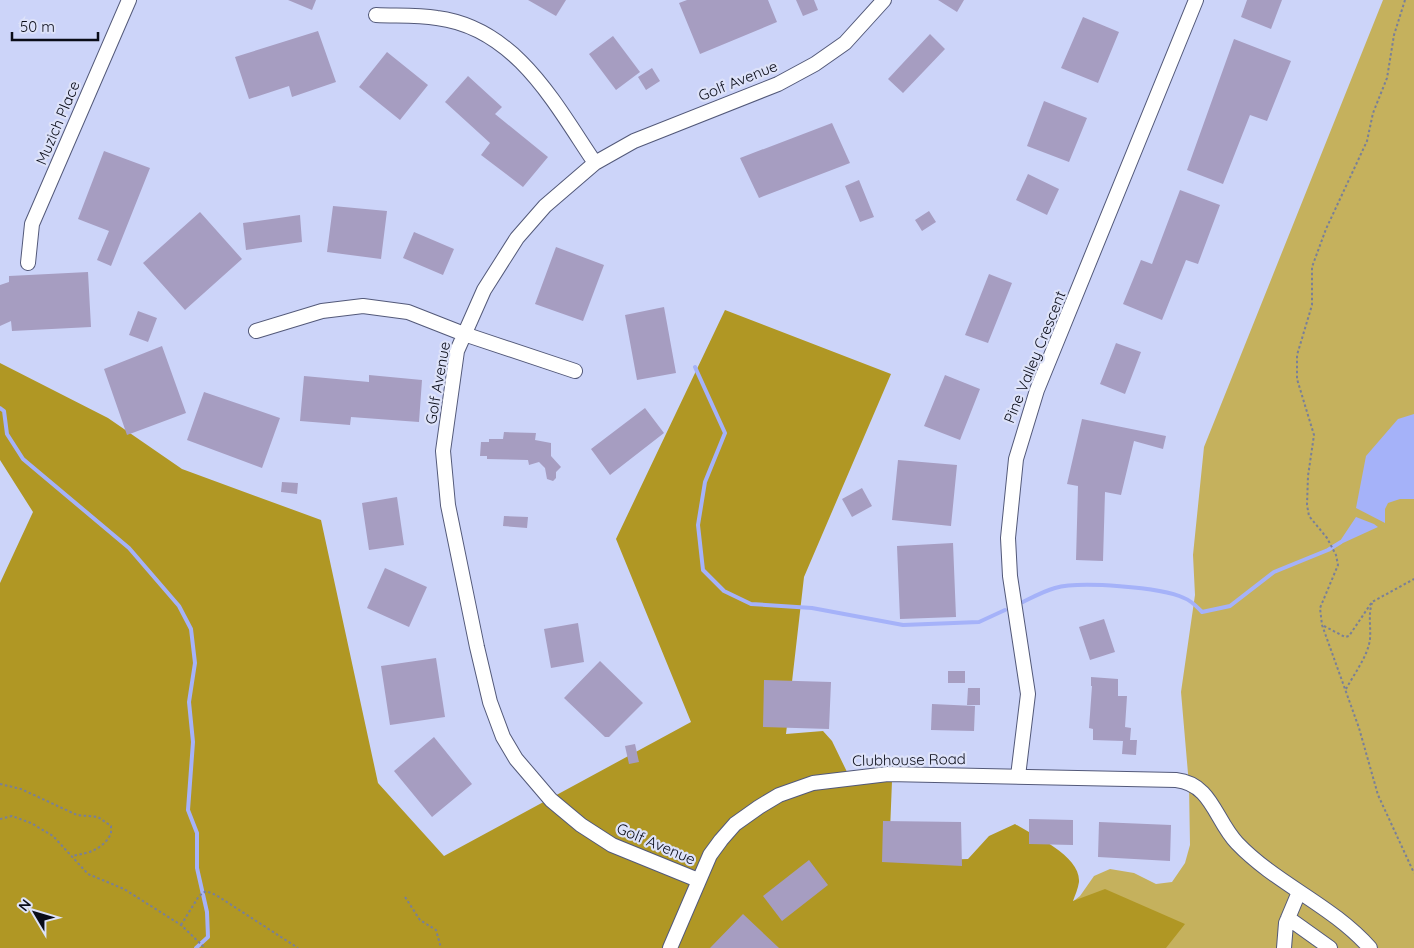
<svg xmlns="http://www.w3.org/2000/svg" width="1414" height="948" font-family="Quicksand,sans-serif">
	<style>
		.green { fill: #c5b15d }
		.forest { fill: #b09724 }
		.water { fill: #a5b2f9 }
		.lines { fill: none; stroke-linecap: round; stroke-linejoin: round }
		.stream { stroke: #a5b2f9; stroke-width: 4 }
		.building { fill: #a69dc1 }
		.minor-casing { stroke: #535979; stroke-width: 16 }
		.path { stroke: #797f99; stroke-width: 2; stroke-dasharray: 2.5 2.5; stroke-linecap: butt }
		.minor { stroke: #fff; stroke-width: 14 }
		.labels { text-anchor: middle; stroke-width: 4.5; stroke-linejoin: round; paint-order: stroke }
		.street-label { font-size: 15px; fill: #0a0c18; stroke: #dde2f9 }
	</style>
	<rect width="100%" height="100%" fill="#ccd4f9"/>
	<path class="green" d="M 1383,0 L 1414,0 L 1414,948 L 837,948 L 1066,907 L 1080,896 L 1094,876 L 1110,869 L 1134,873 L 1156,884 L 1172,882 L 1185,863 L 1190,845 L 1189,785 L 1181,692 L 1195,595 L 1193,555 L 1204,447 Z"/>
	<path class="forest" d="M 725,310 L 891,374 L 804,577 L 786,734 L 823,731 L 832,741 L 848,774 L 892,781 L 890,831 L 939,860 L 968,859 L 989,836 L 1015,824 C 1034,836 1081,856 1079,882 C 1078,889 1075,895 1073,901 L 1105,889 L 1185,924 L 1166,948 L 0,948 L 0,583 L 33,512 L 0,460 L 0,363 L 108,418 L 182,469 L 321,520 L 378,783 L 444,856 L 691,722 L 616,539 Z"/>
	<path class="water" d="M 1414,414 L 1414,499 L 1400,499 L 1388,503 L 1385,509 L 1385,523 L 1356,508 L 1366,456 L 1398,419 Z
		M 1356,517 L 1374,524 L 1378,527 L 1343,543 L 1340,541 Z"/>
	<g class="lines">
		<path class="stream" d="M 695,367 L 725,433 L 705,482 L 698,525 L 703,570 L 724,591 L 751,604 L 812,608 L 903,625 L 979,622 L 1005,610
			M 0,408 L 4,411 L 7,434 L 23,459 L 129,548 L 179,606 L 191,629 L 195,663 L 189,702 L 193,742 L 188,810 L 197,833 L 197,868 L 207,912 L 208,937 L 196,948
			M 1023,602 C 1033,597 1044,591 1055,588 C 1079,581 1161,587 1184,598 C 1192,601 1196,606 1202,612 L 1230,606 L 1274,572 L 1328,550 L 1341,542"/>
	</g>
	<path class="building" d="M 288,0 L 316,0 L 312,10 Z
		M 528,0 L 566,0 L 556,16 Z
		M 687,0 L 768,0 L 777,22 L 700,54 L 679,3 Z
		M 796,0 L 814,0 L 818,10 L 803,16 Z
		M 938,0 L 964,0 L 957,12 Z
		M 1247,0 L 1282,0 L 1271,29 L 1241,17 Z
		M 1083,17 L 1119,32 L 1098,83 L 1061,68 Z
		M 318,31 L 336,82 L 292,97 L 289,86 L 249,99 L 235,57 Z
		M 930,34 L 945,49 L 903,93 L 888,79 Z
		M 613,36 L 640,72 L 616,90 L 589,54 Z
		M 1234,39 L 1291,61 L 1267,121 L 1250,115 L 1223,184 L 1187,170 Z
		M 387,52 L 428,85 L 400,120 L 359,87 Z
		M 652,68 L 660,81 L 646,90 L 638,77 Z
		M 468,76 L 502,107 L 495,114 L 548,157 L 523,187 L 481,155 L 490,143 L 445,102 Z
		M 1044,101 L 1087,118 L 1069,162 L 1027,146 Z
		M 832,123 L 850,163 L 759,198 L 740,158 Z
		M 104,151 L 150,168 L 111,266 L 97,260 L 109,231 L 78,219 Z
		M 1028,174 L 1059,189 L 1047,215 L 1016,200 Z
		M 859,180 L 874,217 L 860,222 L 845,186 Z
		M 1180,190 L 1220,205 L 1198,264 L 1186,260 L 1162,320 L 1123,304 L 1141,260 L 1152,264 Z
		M 333,206 L 387,211 L 381,259 L 327,252 Z
		M 929,211 L 936,222 L 922,231 L 915,220 Z
		M 200,212 L 242,259 L 185,310 L 143,263 Z
		M 300,215 L 302,242 L 246,250 L 243,223 Z
		M 414,232 L 454,249 L 443,275 L 403,258 Z
		M 556,247 L 604,265 L 583,321 L 535,304 Z
		M 88,272 L 91,327 L 12,331 L 11,321 L 0,326 L 0,285 L 9,282 L 9,276 Z
		M 989,274 L 1012,283 L 988,343 L 965,335 Z
		M 664,307 L 676,373 L 637,380 L 625,315 Z
		M 138,311 L 157,318 L 148,342 L 129,335 Z
		M 1116,343 L 1141,352 L 1125,394 L 1100,384 Z
		M 162,346 L 186,413 L 127,435 L 104,369 Z
		M 369,375 L 422,380 L 419,422 L 351,417 L 350,425 L 300,421 L 304,376 L 369,382 Z
		M 945,375 L 980,389 L 960,440 L 924,426 Z
		M 204,392 L 280,418 L 262,468 L 187,440 Z
		M 645,408 L 664,433 L 610,475 L 591,449 Z
		M 1082,419 L 1166,436 L 1163,449 L 1134,441 L 1121,495 L 1105,492 L 1103,561 L 1076,560 L 1078,486 L 1067,484 Z
		M 504,432 L 536,433 L 535,440 L 551,443 L 551,456 L 561,467 L 556,472 L 556,478 L 553,481 L 547,479 L 545,468 L 539,462 L 529,465 L 528,460 L 487,459 L 487,456 L 480,456 L 481,442 L 489,442 L 489,439 L 503,439 Z
		M 898,460 L 957,465 L 951,526 L 892,520 Z
		M 282,482 L 298,483 L 297,494 L 281,492 Z
		M 862,488 L 872,506 L 852,517 L 842,499 Z
		M 397,497 L 404,545 L 369,550 L 362,503 Z
		M 504,516 L 528,517 L 527,528 L 503,526 Z
		M 953,543 L 956,617 L 900,619 L 897,546 Z
		M 385,568 L 427,587 L 409,627 L 367,608 Z
		M 1104,619 L 1115,652 L 1090,660 L 1079,627 Z
		M 578,623 L 584,662 L 551,668 L 544,629 Z
		M 436,658 L 445,717 L 390,725 L 381,666 Z
		M 600,661 L 643,703 L 609,737 L 605,737 L 564,698 Z
		M 948,671 L 965,671 L 965,683 L 948,683 Z
		M 1091,677 L 1118,679 L 1118,696 L 1127,696 L 1125,727 L 1131,728 L 1130,740 L 1137,740 L 1136,755 L 1122,754 L 1123,741 L 1093,740 L 1093,729 L 1089,728 L 1092,686 L 1091,686 Z
		M 764,680 L 831,682 L 829,729 L 763,727 Z
		M 968,688 L 980,688 L 980,705 L 967,705 Z
		M 932,704 L 975,706 L 974,731 L 931,730 Z
		M 434,737 L 472,784 L 432,817 L 394,771 Z
		M 635,744 L 639,762 L 629,764 L 625,746 Z
		M 1029,819 L 1073,820 L 1073,845 L 1029,844 Z
		M 883,821 L 961,822 L 962,866 L 882,862 Z
		M 1099,822 L 1171,825 L 1170,861 L 1098,857 Z
		M 809,860 L 828,885 L 782,921 L 763,896 Z
		M 743,914 L 779,948 L 710,948 Z"/>
	<g class="lines">
		<defs>
			<path id="minor" d="M 376,15 C 396,16 417,15 437,18 C 516,28 555,104 595,163
				M 28,263 L 32,224 L 129,0
				M 256,331 L 322,311 L 363,306 L 408,312 L 464,334 L 575,371
				M 1018,776 L 1028,694 L 1010,576 L 1008,538 L 1016,459 L 1037,390 L 1196,0
				M 698,880 L 612,845 L 581,825 L 551,800 L 516,759 L 503,737 L 490,702 L 477,647 L 448,505 L 443,451 L 457,351 L 484,290 L 517,238 L 545,206 L 595,163 L 634,141 L 778,84 L 815,64 L 845,43 L 884,0
				M 1288,918 L 1330,948
				M 670,948 L 710,855 L 721,840 L 735,824 L 759,807 L 779,795 L 813,783 L 888,774 L 1176,780 C 1212,784 1215,820 1237,843 C 1276,884 1332,905 1370,948
				M 1284,948 L 1286,923 L 1299,892"/>
		</defs>
		<use href="#minor" class="minor-casing"/>
		<path class="path" d="M 1405,0 L 1394,35 L 1387,78 L 1373,113 L 1367,141 L 1326,229 L 1312,267 L 1312,305 L 1297,355 L 1297,379 L 1314,435 L 1308,476 L 1307,505 L 1309,516 L 1327,538 L 1336,555 L 1338,565 L 1320,608 L 1322,625 L 1359,728 L 1378,795 L 1414,873
			M 1324,626 L 1345,637 L 1349,636 L 1372,602 L 1414,579
			M 1346,689 C 1354,674 1368,656 1370,639 C 1371,626 1368,615 1372,603
			M 0,784 L 21,789 L 77,815 L 98,817 L 111,826 L 111,834 C 102,850 89,853 72,856
			M 0,819 L 12,816 L 31,823 L 53,836 L 88,874 L 124,889 L 181,925 L 205,948
			M 405,897 L 420,920 L 436,930 L 441,948
			M 181,925 L 199,896 L 206,891 L 216,895 L 298,948"/>
		<use href="#minor" class="minor"/>
	</g>
	<g class="labels">
		<g class="street-label">
			<text transform="translate(738 81) rotate(-22)" y="5">Golf Avenue</text>
			<text transform="translate(58 123) rotate(-67)" y="5">Muzich Place</text>
			<text transform="translate(1035 357) rotate(-68)" y="5">Pine Valley Crescent</text>
			<text transform="translate(438 383) rotate(-80)" y="5">Golf Avenue</text>
			<text transform="translate(909 760) rotate(-1)" y="5">Clubhouse Road</text>
			<text transform="translate(656 844) rotate(23)" y="5">Golf Avenue</text>
		</g>
	</g>
	<g transform="translate(35 913) rotate(308)" stroke="#dde2f9" stroke-width="4" paint-order="stroke">
	<path d="M0-4L9 19L0 12L-9 19Z" fill="#0a0c18"/>
	<text y="-8" font-size="14" font-weight="bold" text-anchor="middle" fill="#0a0c18">N</text>
	</g>
	<path d="M12 32v8h86v-8" fill="none" stroke="#0a0c18" stroke-width="2.5"/>
	<text x="20" y="32" font-size="15" fill="#0a0c18" stroke="#dde2f9" stroke-width="4" paint-order="stroke">50 m</text>
</svg>
